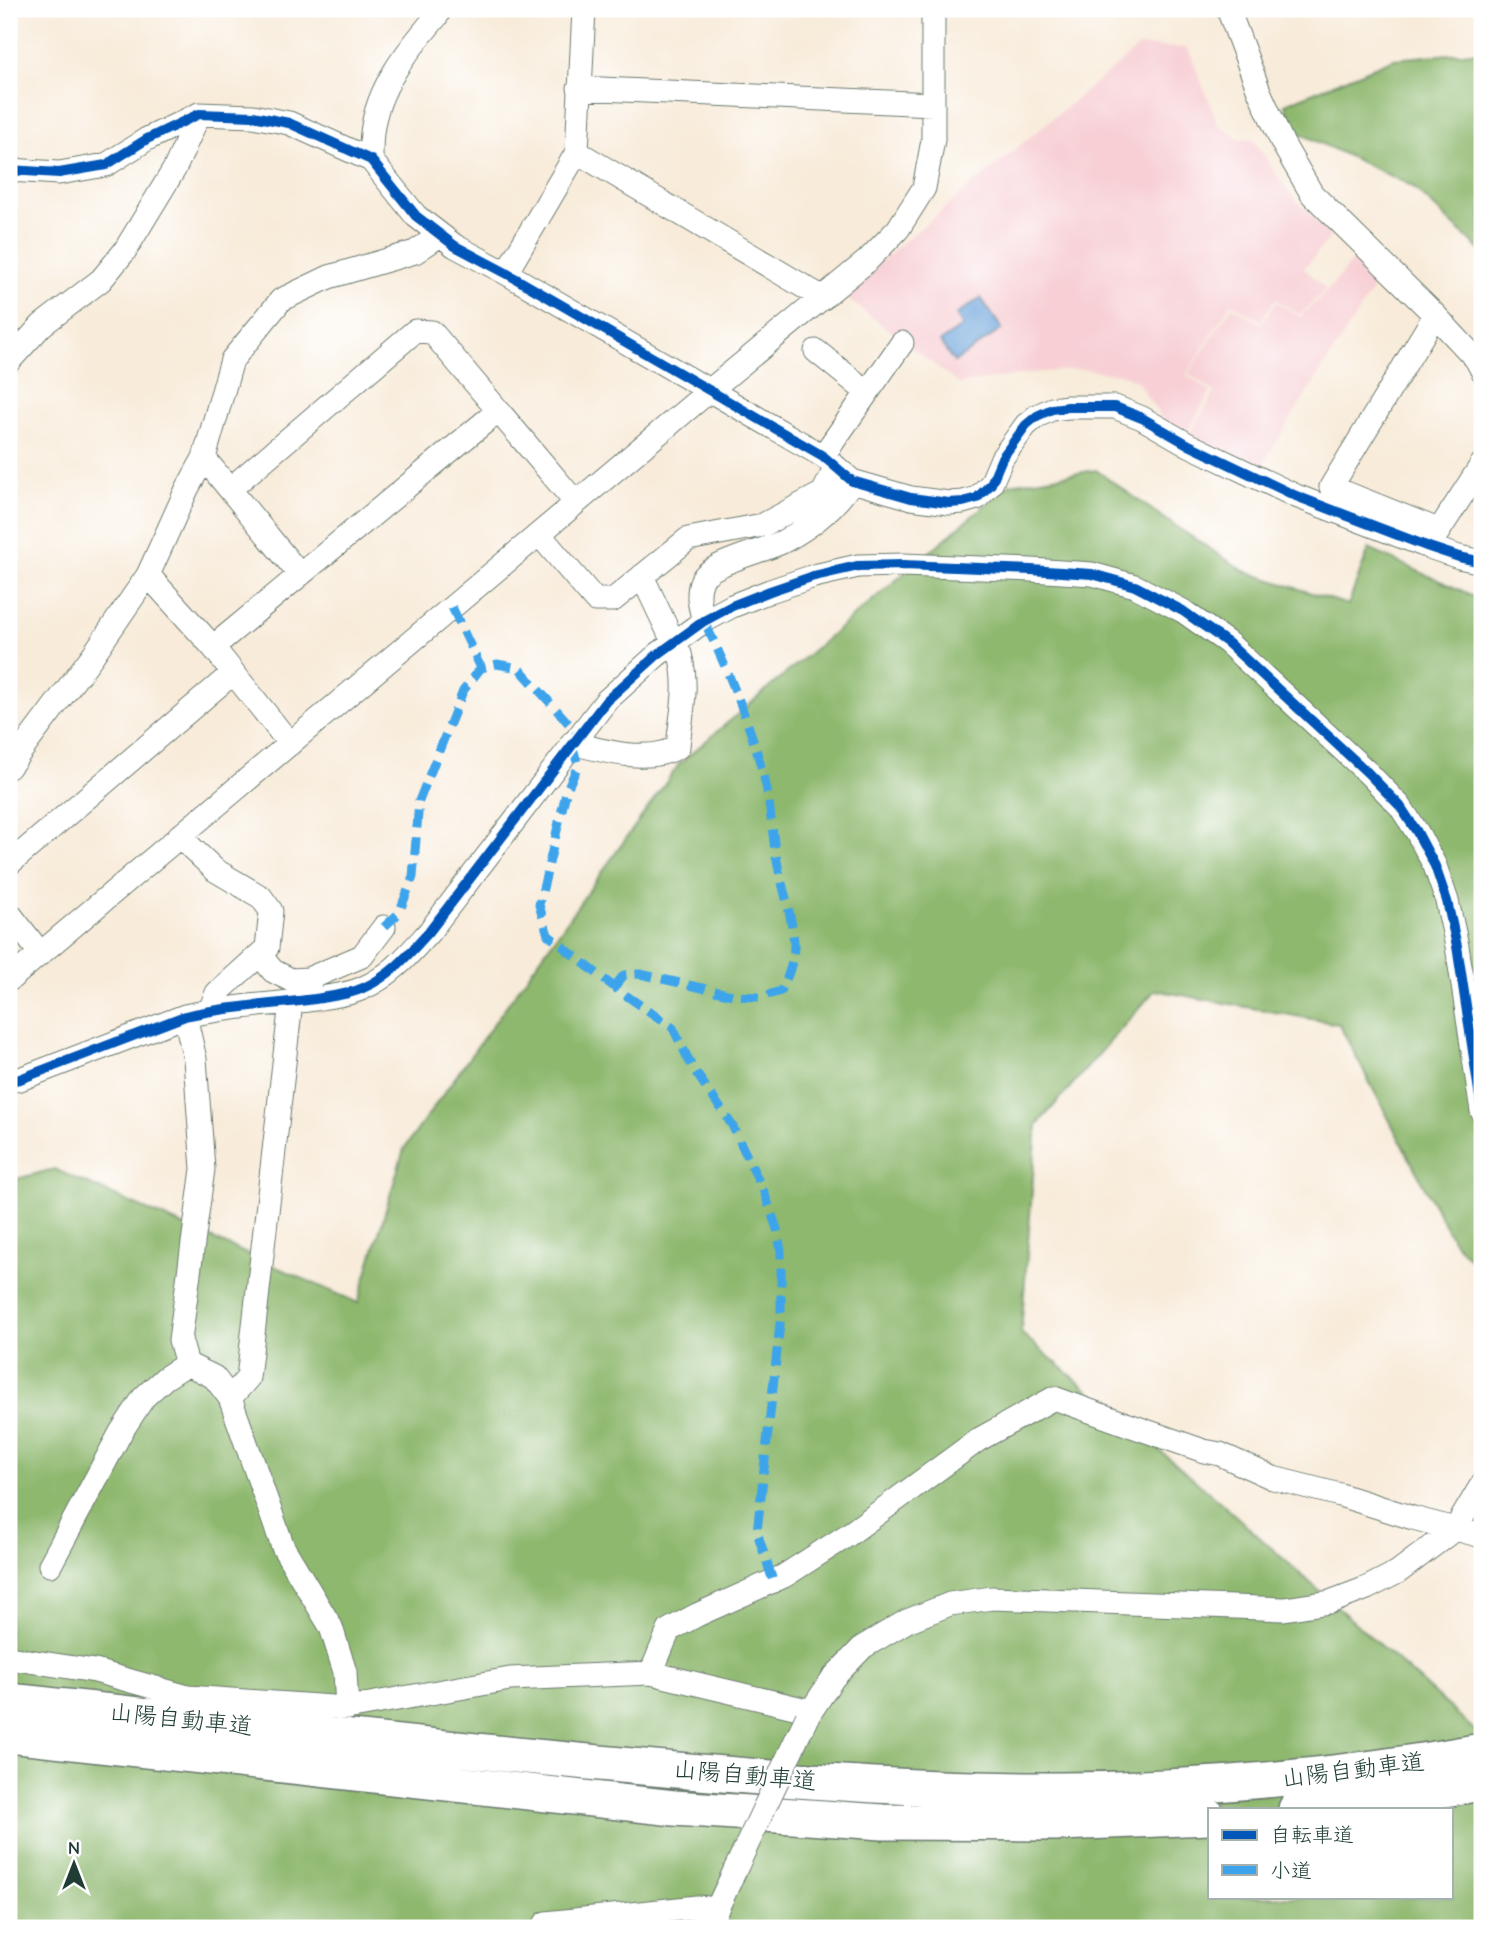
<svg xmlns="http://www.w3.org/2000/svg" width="1491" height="1937" font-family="'Comic Neue','Klee One',sans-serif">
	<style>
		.built { fill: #f7cfd4 }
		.forest { fill: #8eb86e; stroke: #567a51; stroke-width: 2; fill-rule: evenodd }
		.water { fill: #6da4db; stroke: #467088; stroke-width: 2 }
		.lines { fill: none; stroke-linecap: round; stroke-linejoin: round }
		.minor-casing { stroke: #6b7a6e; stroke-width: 25 }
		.highway-casing { stroke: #6b7a6e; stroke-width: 38 }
		.minor { stroke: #fff; stroke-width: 23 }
		.highway { stroke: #fff; stroke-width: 35 }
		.minor-bridge-casing { stroke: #6b7a6e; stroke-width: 25; stroke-linecap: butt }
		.minor-bridge { stroke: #fff; stroke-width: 23 }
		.quiet { stroke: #3da4eb; stroke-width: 9; stroke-dasharray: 18 9; stroke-linecap: butt }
		.cycleway-casing { stroke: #fff; stroke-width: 15 }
		.cycleway { stroke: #0057b8; stroke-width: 10 }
		.labels { text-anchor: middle; stroke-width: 5; stroke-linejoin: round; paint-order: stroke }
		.street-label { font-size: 24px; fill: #1f3d34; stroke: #fff }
	</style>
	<rect width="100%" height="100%" fill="#fff"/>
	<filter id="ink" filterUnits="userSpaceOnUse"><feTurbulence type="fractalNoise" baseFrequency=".0143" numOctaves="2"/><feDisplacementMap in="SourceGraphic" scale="14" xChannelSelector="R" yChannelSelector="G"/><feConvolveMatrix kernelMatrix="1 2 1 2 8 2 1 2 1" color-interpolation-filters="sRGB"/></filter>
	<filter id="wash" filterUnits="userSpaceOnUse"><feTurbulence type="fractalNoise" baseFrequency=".00686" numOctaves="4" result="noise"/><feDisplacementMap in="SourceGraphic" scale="28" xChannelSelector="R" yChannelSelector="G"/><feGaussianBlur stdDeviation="1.57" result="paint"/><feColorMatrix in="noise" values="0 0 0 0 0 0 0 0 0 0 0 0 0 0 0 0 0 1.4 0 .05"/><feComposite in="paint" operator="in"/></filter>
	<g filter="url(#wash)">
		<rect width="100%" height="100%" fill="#f8ebd9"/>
		<path class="built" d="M 1140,46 L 1188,48 L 1218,124 L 1239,140 L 1253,139 L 1290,194 L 1332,235 L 1304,268 L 1326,289 L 1300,315 L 1275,299 L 1261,321 L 1231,303 L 1186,375 L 1211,392 L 1186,434 L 1165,424 L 1137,381 L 1124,375 L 1084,369 L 1040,372 L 959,384 L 841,294 Z
			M 1355,258 L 1379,279 L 1260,468 L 1189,435 L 1215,392 L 1188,374 L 1232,306 L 1261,324 L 1276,302 L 1300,317 L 1328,290 Z"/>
		<path class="forest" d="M 1473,52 L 1482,52 L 1482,252 L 1412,186 L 1295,131 L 1285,104 L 1394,59 Z
			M 1096,470 L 1169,522 L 1244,571 L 1348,605 L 1369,549 L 1476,597 L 1482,605 L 1482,1271 L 1453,1241 L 1339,1024 L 1155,990 L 1037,1125 L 1021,1333 L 1218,1500 L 1482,1737 L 1482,1928 L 9,1928 L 9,1181 L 54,1169 L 358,1303 L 404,1149 L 680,763 L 1010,484 ZM 1209,1809 L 1451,1809 L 1451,1897 L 1209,1897 Z"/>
		<path class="water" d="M 981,298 L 1002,329 L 954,362 L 940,342 L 963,326 L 956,315 Z"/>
	</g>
	<g filter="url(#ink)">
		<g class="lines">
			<defs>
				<path id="minor" d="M 1228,9 L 1259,91 L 1283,144 L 1312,194 L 1435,315 L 1476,359 L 1482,370
					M 579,88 L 933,104
					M 577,152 L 823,298
					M 371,160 C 371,151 371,142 372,133 C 377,87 408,50 437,16 L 437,9
					M 9,170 L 59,173 L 106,165 L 147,139 L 199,114 L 253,116 L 289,123 L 371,160 L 416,216 L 455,246 L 506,273 L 823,456 L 852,481 L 911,498 L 949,503 L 963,502 L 977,498 L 991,484 L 1002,458 L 1026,425 L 1037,416 L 1052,409 L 1068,407 L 1115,407 L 1142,418 L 1189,445 L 1296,496 L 1429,547 L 1459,557 L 1482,562
					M 506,273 L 577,152 L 584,9
					M 1435,315 L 1331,487 L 1438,530
					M 816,351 L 867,392
					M 9,361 L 42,325 L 101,280 L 124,252 L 175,168 L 199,114
					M 823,456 L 902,343
					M 204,458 L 300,575
					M 230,489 L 415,331 L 432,332 L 576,503
					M 539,534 L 595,600 L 613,600 L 688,539 L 763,525 L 823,493 L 836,467
					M 1431,543 L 1482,464
					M 148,575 L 213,647 L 290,744
					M 642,576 L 669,633
					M 704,621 C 700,607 696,594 702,580 C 710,562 766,551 784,541 C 812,526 835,508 852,481
					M 213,647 L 498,411
					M 572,743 C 603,751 649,764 678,747 C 681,713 689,688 680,654
					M 9,767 L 93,655 L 148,575 L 187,489 L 204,458 L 232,360 L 281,300 L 329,277 L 415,252 L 440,235
					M 179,836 L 215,870 L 261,897 L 271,911 L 267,948 L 217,993 L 210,1010
					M 9,864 L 233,673
					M 9,913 L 40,953
					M 260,955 L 273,971 L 291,980 L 308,979 L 362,956 L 384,927
					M 9,980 L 709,391 L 867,261 L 898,229 L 924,188 L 933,140 L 933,9
					M 185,1016 L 195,1059 L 203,1169 L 180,1340 L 187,1364 L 214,1377 L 230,1398 L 283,1547 L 331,1627 L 345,1672 L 347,1708
					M 9,1081 L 20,1079 L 185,1016 C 228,1006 272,1005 315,999 C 331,996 349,995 363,988 C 391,976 409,954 429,932 L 606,701 L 657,655 L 704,621 L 732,606 L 770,591 L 814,576 L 858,566 L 903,565 L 1031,570 L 1092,574 L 1135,586 L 1183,611 L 1228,643 L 1368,773 L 1400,806 L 1417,832 L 1435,866 L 1447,901 L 1457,946 L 1482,1111
					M 230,1398 L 248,1378 L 291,1002
					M 50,1565 L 121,1432 L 144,1397 L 165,1378 L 187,1364
					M 9,1658 L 95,1671 L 188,1697 L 347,1708 L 510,1679 L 651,1673 L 811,1711
					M 651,1673 L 669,1630 L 697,1615 L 784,1576 L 848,1535 L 978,1440 L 1054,1398 L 1126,1424 L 1204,1451 L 1220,1454 L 1273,1478 L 1340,1495 L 1413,1518 L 1482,1536
					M 807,1717 L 833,1678 L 863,1647 L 907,1621 L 950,1604 L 992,1598 L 1284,1609 L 1330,1602 L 1367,1588 L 1398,1572 L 1456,1528 L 1482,1484
					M 543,1928 L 546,1923 L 697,1907 L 717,1909
					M 708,1928 L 736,1868"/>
				<path id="highway" d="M 9,1701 C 199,1721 388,1743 578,1761 C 738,1776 900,1791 1061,1790 C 1202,1789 1343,1776 1482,1751
					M 9,1735 L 674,1808 L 883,1822 L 1059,1823 L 1209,1817
					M 1296,1809 L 1338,1806 L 1482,1783"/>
			</defs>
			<use href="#minor" class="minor-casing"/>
			<use href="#highway" class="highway-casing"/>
			<use href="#minor" class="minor"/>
			<use href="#highway" class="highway"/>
			<defs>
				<path id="minor-bridge" d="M 736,1868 L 807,1717"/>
			</defs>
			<use href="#minor-bridge" class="minor-bridge-casing"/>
			<use href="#minor-bridge" class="minor-bridge"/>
			<path class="quiet" d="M 452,607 L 481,668
				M 572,744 L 578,766 L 567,789 L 539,905 L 548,935 L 614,987 L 673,1028 L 692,1067 L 732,1125 L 764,1192 L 777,1229 L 781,1251 L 781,1315 L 757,1532 L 773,1581
				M 384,927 L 399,913 L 413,877 L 419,801 L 463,691 L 481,668 L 497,664 L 519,668 L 579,735
				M 614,987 L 624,975 L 640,974 L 737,996 L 761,997 L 781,991 C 788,977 794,961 794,945 C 793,917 782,888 777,861 C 772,835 771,807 765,781 C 751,726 729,672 704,621"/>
			<defs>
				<path id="cycleway" d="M 9,170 L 59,173 L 106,165 L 147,139 L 199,114 L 253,116 L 289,123 L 371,160 L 416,216 L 455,246 L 506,273 L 823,456 L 852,481 L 911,498 L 949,503 L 963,502 L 977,498 L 991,484 L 1002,458 L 1026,425 L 1037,416 L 1052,409 L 1068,407 L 1115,407 L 1142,418 L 1189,445 L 1296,496 L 1429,547 L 1459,557 L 1482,562
					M 9,1081 L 20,1079 L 185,1016 C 228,1006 272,1005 315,999 C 331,996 349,995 363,988 C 391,976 409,954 429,932 L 606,701 L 657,655 L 704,621 L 732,606 L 770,591 L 814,576 L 858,566 L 903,565 L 1031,570 L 1092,574 L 1135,586 L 1183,611 L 1228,643 L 1368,773 L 1400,806 L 1417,832 L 1435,866 L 1447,901 L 1457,946 L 1482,1111"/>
			</defs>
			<use href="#cycleway" class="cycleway-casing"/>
			<use href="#cycleway" class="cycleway"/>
		</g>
	</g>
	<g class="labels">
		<g class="street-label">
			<text transform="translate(181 1719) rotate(6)" y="8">山陽自動車道</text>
			<text transform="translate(1353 1770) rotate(-7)" y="8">山陽自動車道</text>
			<text transform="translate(745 1775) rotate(5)" y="8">山陽自動車道</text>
		</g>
	</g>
	<rect width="1491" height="1937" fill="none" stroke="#fff" stroke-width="35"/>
	<rect x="1208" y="1808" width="245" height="91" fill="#ffffff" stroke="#a5b1ae" stroke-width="2"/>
	<rect x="1222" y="1830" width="35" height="10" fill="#0057b8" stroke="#a5b1ae" stroke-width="2"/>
	<text x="1270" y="1842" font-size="21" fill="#1f3d34">自転車道</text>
	<rect x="1222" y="1865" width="35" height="10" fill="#3da4eb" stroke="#a5b1ae" stroke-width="2"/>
	<text x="1270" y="1878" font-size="21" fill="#1f3d34">小道</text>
	<g transform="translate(74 1864)" stroke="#ffffff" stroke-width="5" paint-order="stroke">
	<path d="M0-5L12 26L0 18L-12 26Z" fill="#1f3d34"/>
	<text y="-10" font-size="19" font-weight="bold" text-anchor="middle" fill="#1f3d34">N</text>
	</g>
</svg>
